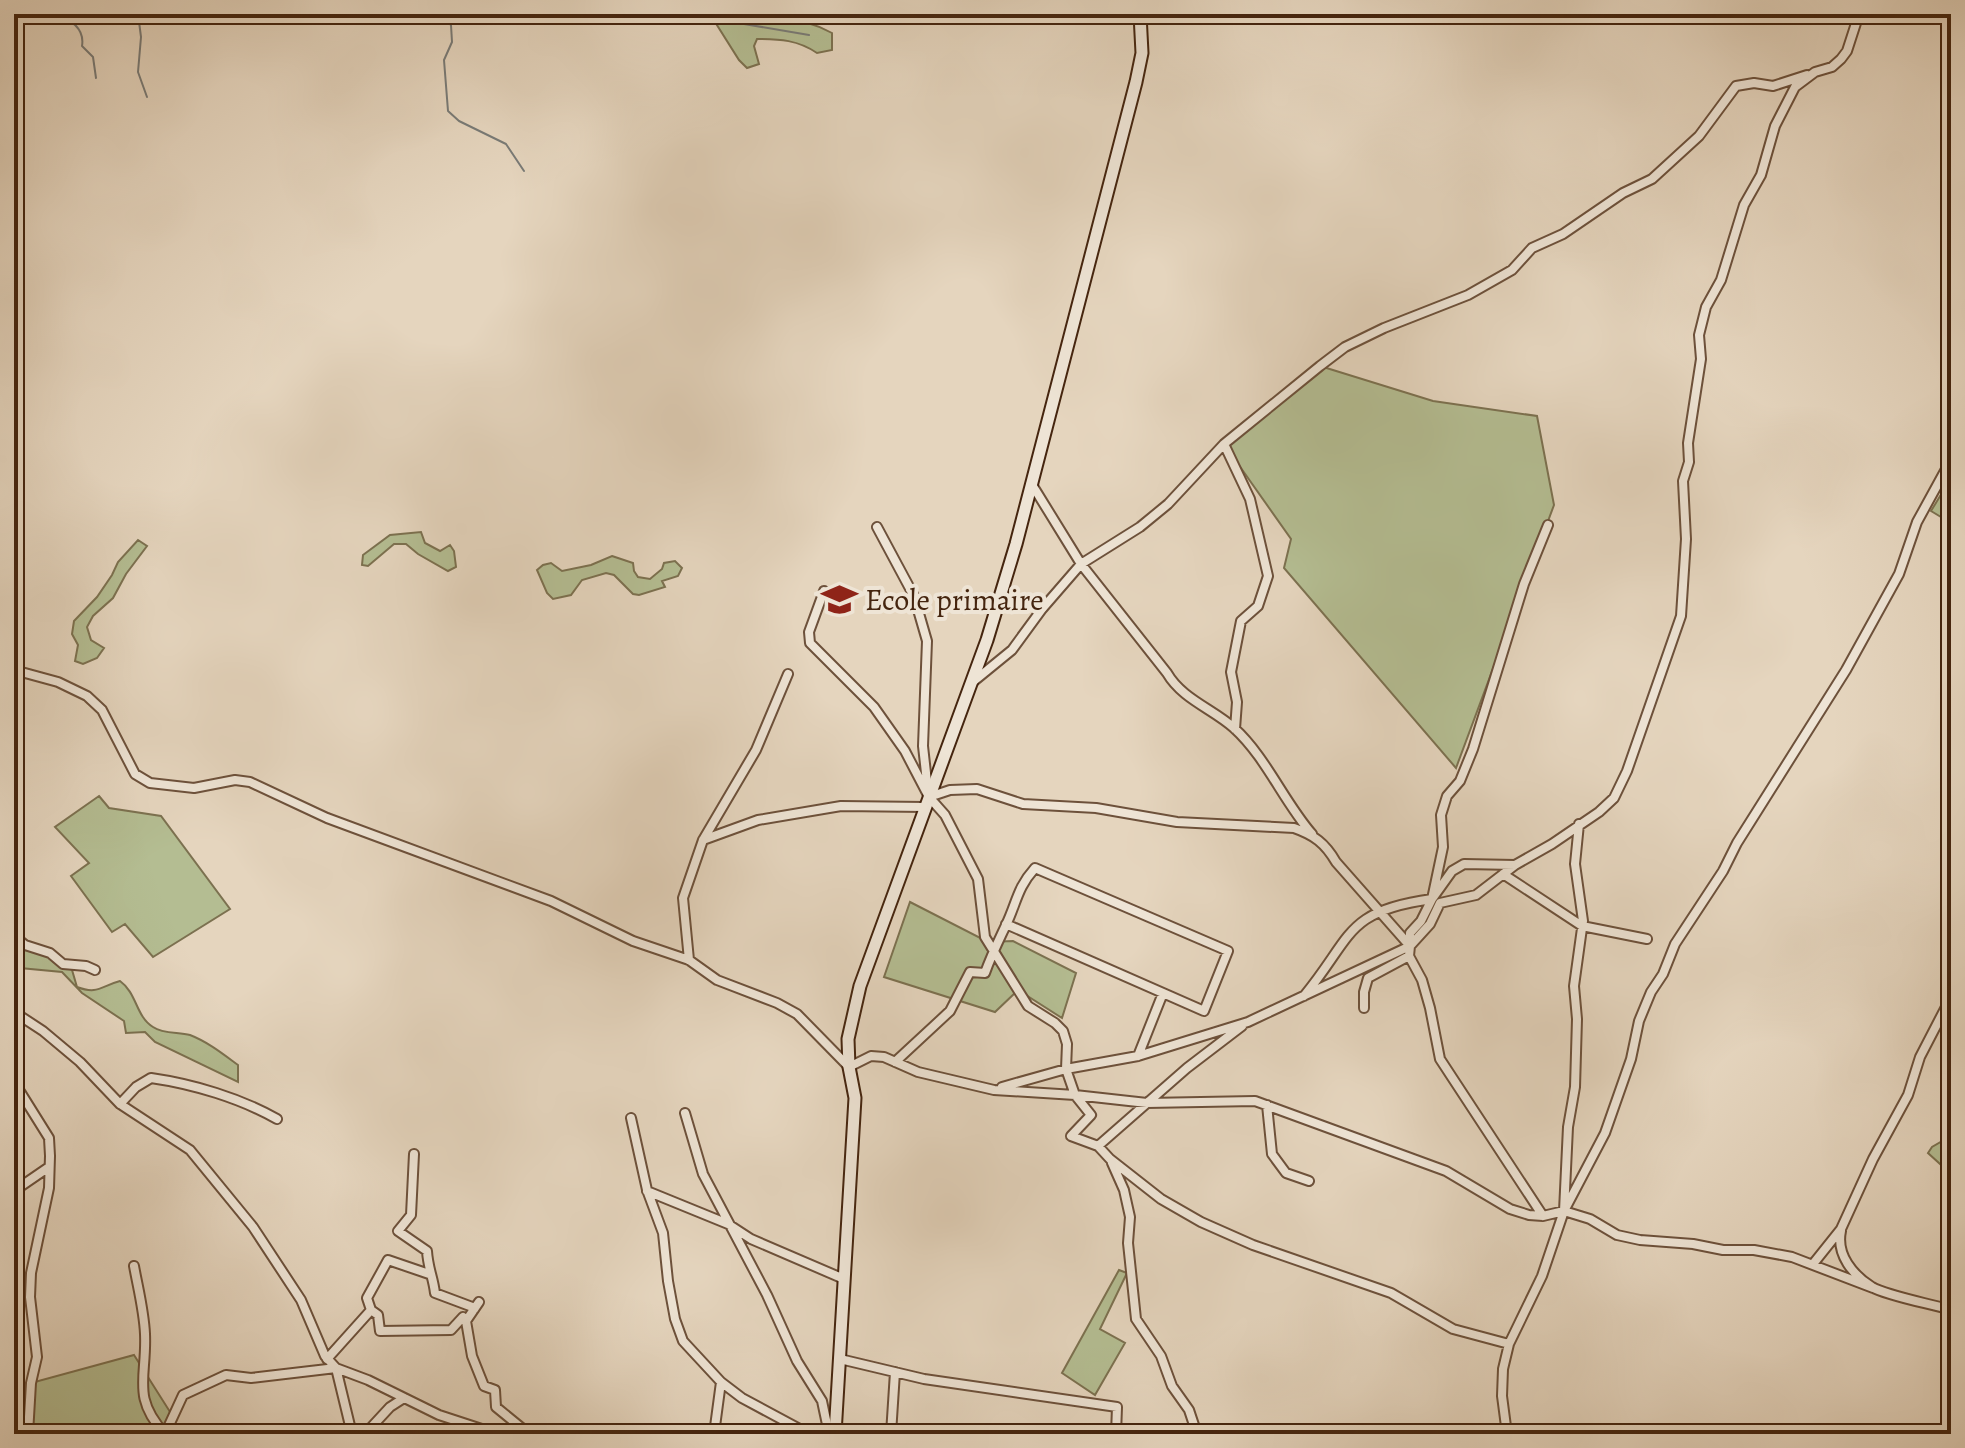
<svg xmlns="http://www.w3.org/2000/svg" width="1965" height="1448" font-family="Alegreya,serif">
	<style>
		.green { fill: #b4bd92; stroke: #7c7150; stroke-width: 2 }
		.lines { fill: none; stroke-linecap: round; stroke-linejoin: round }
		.stream { stroke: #797b77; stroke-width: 2 }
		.street-casing { stroke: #6d513b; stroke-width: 12 }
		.secondary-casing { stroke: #45250f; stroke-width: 15 }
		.street { stroke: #eee4d5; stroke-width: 8 }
		.secondary { stroke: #eee4d5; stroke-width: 11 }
		.labels { text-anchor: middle; stroke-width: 8; stroke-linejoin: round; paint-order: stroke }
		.poi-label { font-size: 30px; fill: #45250f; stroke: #eee4d5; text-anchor: start }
	</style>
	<rect width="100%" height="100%" fill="#e5d5be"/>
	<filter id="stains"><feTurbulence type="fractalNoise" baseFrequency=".0025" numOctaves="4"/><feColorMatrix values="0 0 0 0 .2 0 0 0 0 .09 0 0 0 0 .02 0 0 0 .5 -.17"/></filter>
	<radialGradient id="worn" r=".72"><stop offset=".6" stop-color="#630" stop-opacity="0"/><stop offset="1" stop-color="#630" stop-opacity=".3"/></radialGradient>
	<path class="green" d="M 710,14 C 750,14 796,13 832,33 L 832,50 L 817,53 C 798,40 780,39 757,39 L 754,46 L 759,64 L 747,68 L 739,60 Z
		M 1320,366 L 1433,401 L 1537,416 L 1554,505 L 1456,768 L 1284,568 L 1291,539 L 1224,444 Z
		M 1951,478 L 1951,523 L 1931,511 Z
		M 421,532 L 425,543 L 440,551 L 450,545 L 454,551 L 456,567 L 448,571 L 418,554 L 406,544 L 394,544 L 368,566 L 362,565 L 363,555 L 390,535 Z
		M 138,540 L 147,546 L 126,574 L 113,598 L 93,616 L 87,627 L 91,640 L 104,648 L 97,658 L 83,664 L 75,661 L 78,645 L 72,634 L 74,621 L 97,597 L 112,575 L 118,562 Z
		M 612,556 L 633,563 L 634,571 L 638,577 L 650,579 L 662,569 L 664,563 L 675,561 L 682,568 L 678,576 L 662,581 L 665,587 L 639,595 L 633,594 L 614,575 L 606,573 L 582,580 L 571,595 L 553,599 L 547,593 L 537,570 L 543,565 L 551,563 L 562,571 L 591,565 Z
		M 99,796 L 109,808 L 161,816 L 230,909 L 153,957 L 125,924 L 112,932 L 71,876 L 89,863 L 55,827 Z
		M 910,902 L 988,942 L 1013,941 L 1076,973 L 1062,1018 L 1018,990 L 995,1012 L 884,977 Z
		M 14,933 L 72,970 L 77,987 C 98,995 101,986 120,981 C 137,993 136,1017 153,1027 C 163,1034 178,1032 190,1035 C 208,1042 223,1054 238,1065 L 238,1082 L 155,1042 L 145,1032 L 126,1033 L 124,1021 L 82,993 L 62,972 L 20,968 L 14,960 Z
		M 1951,1136 L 1951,1174 L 1928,1153 L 1932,1147 Z
		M 1119,1270 L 1127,1273 L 1100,1329 L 1125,1343 L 1095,1395 L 1062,1373 Z
		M 134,1355 L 172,1415 L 165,1434 L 28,1434 L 31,1383 Z"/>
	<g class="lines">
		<path class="stream" d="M 55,14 C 70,19 85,28 82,46 L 93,57 L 96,78
			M 138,14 L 141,37 L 138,72 L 147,97
			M 436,14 L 451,25 L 452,42 L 444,60 L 448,111 L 459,121 L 506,144 L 524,171
			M 728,14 L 744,24 L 809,35"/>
		<defs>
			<path id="street" d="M 1224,444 L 1250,499 L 1268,576 L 1258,606 L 1241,621 L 1231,672 L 1237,702 L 1235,729
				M 1031,483 L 1081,564 L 1167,673 C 1182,699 1213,709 1234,728 C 1266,757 1284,802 1312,834
				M 877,527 L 914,596 L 927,641 L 923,746 L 928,791
				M 824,591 L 809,632 L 810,643 L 874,707 L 905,751 L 929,797 L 945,815 L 978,879 L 985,937 L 1028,1006 L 1055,1023 L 1063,1031 L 1067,1044 L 1066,1069 L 1075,1095 L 1091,1115 L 1071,1136 L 1098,1146 L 1110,1159 L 1161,1199 L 1201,1222 L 1253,1245 L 1391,1293 L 1453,1329 L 1509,1344
				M 14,670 L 58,682 L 87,696 L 102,710 L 135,774 L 150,783 L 194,788 L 235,780 L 250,782 L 327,818 L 551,901 L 633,941 L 689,960 L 717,980 L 777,1003 L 797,1014 L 849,1067 L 871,1056 L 884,1057 L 918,1072 L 994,1090 L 1075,1095 L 1147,1103 L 1255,1101 L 1446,1171 L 1510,1209 L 1529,1215 L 1543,1216 L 1564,1211 L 1590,1219 L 1617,1235 L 1640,1240 L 1693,1244 L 1723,1250 L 1754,1250 L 1792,1257 L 1873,1288
				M 974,681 L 1012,650 L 1042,609 L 1081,564 L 1140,527 L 1168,504 L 1224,444 L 1320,366 L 1345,347 L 1384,328 L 1468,295 L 1512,270 L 1532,248 L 1563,234 L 1623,193 L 1652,179 L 1699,136 L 1736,86 L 1754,83 L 1773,86 L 1807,75
				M 929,797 L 950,790 L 977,789 L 1023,804 L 1096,808 L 1177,822 L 1294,828 C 1314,835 1325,843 1336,862 L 1410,946 L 1409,956 L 1422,980 L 1430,1008 L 1440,1059 L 1543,1216
				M 703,840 L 758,820 L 841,806 L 925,807
				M 1503,874 L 1582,926 L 1647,939
				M 14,936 L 25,945 L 50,953 L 63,964 L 86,966 L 95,970
				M 1410,946 L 1410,933 L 1421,921 L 1432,899 L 1443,847 L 1441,815 L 1447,796 L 1460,781 L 1473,749 L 1524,584 L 1548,525
				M 689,960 L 683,898 L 703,840 L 756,750 L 788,674
				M 1304,996 C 1353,937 1344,911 1432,899 L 1452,871 L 1464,864 L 1515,865 L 1552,844 L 1599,812 L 1614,798 L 1627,771 L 1681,616 L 1686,539 L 1683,481 L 1689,462 L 1688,443 L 1701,359 L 1699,335 L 1706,307 L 1721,280 L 1744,205 L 1761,175 L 1775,126 L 1795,87 L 1815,72 L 1832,67 L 1841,59 L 1847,51 L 1859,14
				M 1364,1008 L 1364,992 L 1368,978 L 1409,956
				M 14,1012 L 43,1031 L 80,1062 L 120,1104 L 190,1150 L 253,1227 L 301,1300 L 325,1356 L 336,1368 L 368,1380 L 439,1415 L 497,1434
				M 1138,1056 L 1163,993
				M 895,1062 L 950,1011 L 970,972 L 985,973 C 991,956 998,942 1006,925 C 1017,902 1017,888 1035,868 L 1228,951 L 1204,1011 L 1006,924
				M 14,1082 L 49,1138 L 50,1156 L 49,1188 L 31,1273 L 30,1297 L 37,1357 L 31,1383 L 28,1434
				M 1002,1087 L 1066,1069 L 1138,1056 L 1248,1022 L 1410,946 L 1430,924 L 1440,903 L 1476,895 L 1515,865
				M 120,1104 L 136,1087 L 151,1078 C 193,1084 240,1098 277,1119
				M 1267,1105 L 1272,1154 L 1286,1173 L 1309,1181
				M 685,1113 L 703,1174 L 767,1295 L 797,1361 L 822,1401 L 829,1434
				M 631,1118 L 647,1190 L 663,1233 L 668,1281 L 675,1319 L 683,1341 L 721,1382 L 742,1398 L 809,1434
				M 1098,1146 L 1187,1068 L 1242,1026
				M 414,1154 L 411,1215 L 398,1231 L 427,1251 C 428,1268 433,1277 435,1293 L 475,1308
				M 1112,1163 L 1124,1190 L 1130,1217 L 1128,1243 L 1136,1319 L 1161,1356 L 1172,1386 L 1189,1410 L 1197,1434
				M 14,1191 L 49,1167
				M 647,1191 L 728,1224 L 751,1239 L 844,1279
				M 1564,1211 L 1605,1133 L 1631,1059 L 1639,1021 L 1651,992 L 1663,974 L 1675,944 L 1723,871 L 1737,843 L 1846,670 L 1899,574 L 1917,522 L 1951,460
				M 1841,1231 C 1836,1255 1853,1275 1872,1287 C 1887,1296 1932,1304 1951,1310
				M 1813,1264 L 1841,1229 L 1873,1159 L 1908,1095 L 1920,1057 L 1948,1003 L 1951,992
				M 134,1266 C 138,1288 144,1311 145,1334 C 147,1377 131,1397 165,1434
				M 479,1302 L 466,1321 L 472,1356 L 484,1386 L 495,1390 L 496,1407 L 529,1434
				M 371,1310 L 378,1315 L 380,1331 L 451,1330 L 463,1317
				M 327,1359 L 371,1310 L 367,1298 L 388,1260 L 429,1274
				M 840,1359 L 924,1379 L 1117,1407 L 1116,1434
				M 336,1368 L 352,1434
				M 165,1434 L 183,1395 L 226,1375 L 251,1378 L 336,1368
				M 365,1434 L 390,1407 L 404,1398
				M 714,1434 L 721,1382
				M 891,1434 L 895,1372
				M 1507,1434 L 1502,1396 L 1503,1369 L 1509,1344 L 1542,1276 L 1564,1211 L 1568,1127 L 1575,1087 L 1577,1019 L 1574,986 L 1583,921 L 1575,864 L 1579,824"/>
			<path id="secondary" d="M 835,1434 L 855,1098 L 849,1067 L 848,1039 L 860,986 L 987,640 L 1016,544 L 1136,82 L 1142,53 L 1140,14"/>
		</defs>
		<use href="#street" class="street-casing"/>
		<use href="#secondary" class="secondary-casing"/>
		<use href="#street" class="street"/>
		<use href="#secondary" class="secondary"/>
	</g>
	<defs>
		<symbol id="school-bare" viewBox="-9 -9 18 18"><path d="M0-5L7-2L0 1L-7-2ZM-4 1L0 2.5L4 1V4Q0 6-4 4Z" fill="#8f2418" stroke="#eee4d5" stroke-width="2.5" paint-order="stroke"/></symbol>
	</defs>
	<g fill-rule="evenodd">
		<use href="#school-bare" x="814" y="574" width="51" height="51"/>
	</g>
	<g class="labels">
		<g class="poi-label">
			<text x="865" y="610">Ecole primaire</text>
		</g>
	</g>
	<rect width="1965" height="1448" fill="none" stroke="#e5d5be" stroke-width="48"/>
	<rect x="16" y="16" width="1933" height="1416" fill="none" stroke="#45250f" stroke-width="4"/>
	<rect x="24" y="24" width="1917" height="1400" fill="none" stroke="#45250f" stroke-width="2"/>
	<rect width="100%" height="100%" filter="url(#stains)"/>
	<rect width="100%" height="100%" fill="url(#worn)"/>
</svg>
